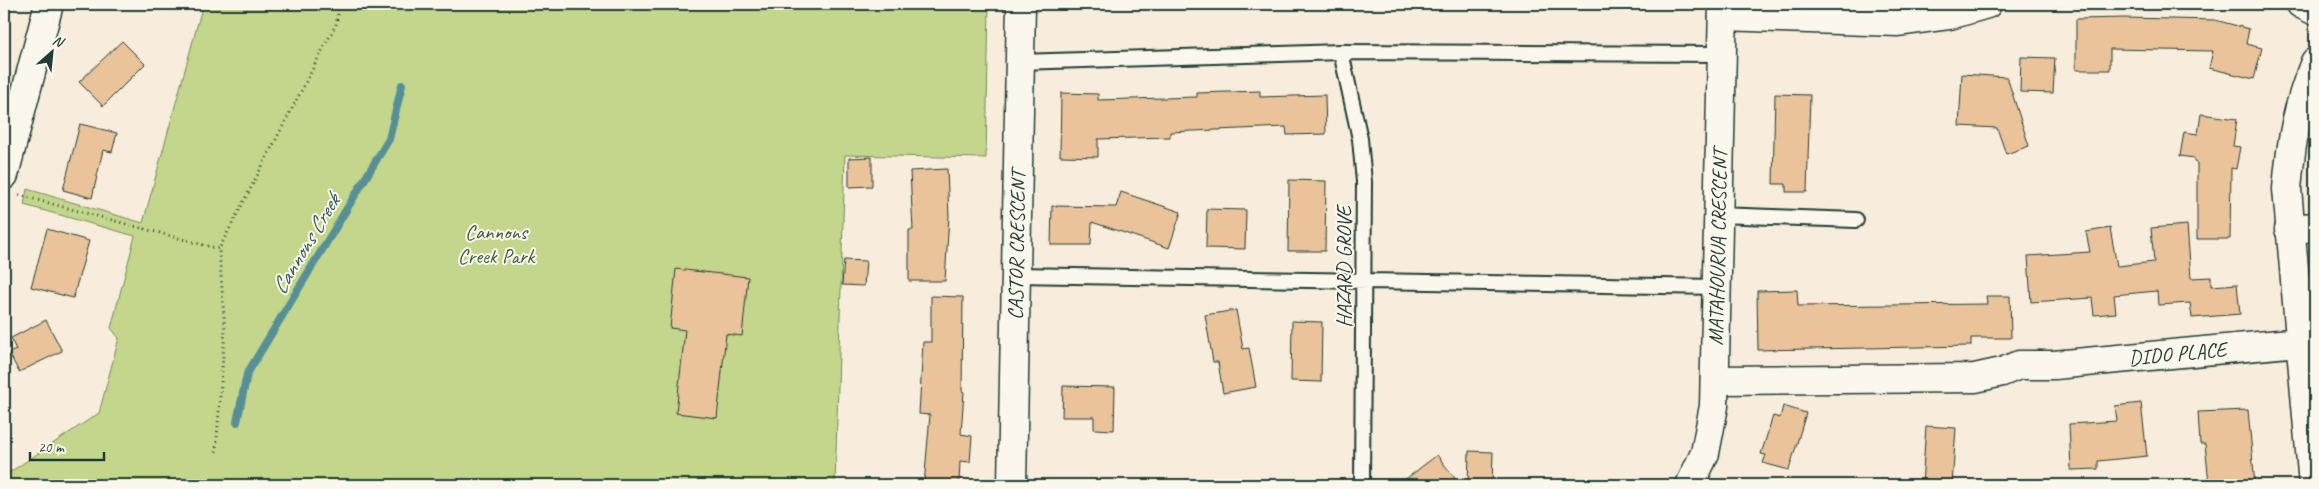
<svg xmlns="http://www.w3.org/2000/svg" width="2319" height="489" font-family="Caveat,sans-serif">
	<style>
		.green { fill: #c3d68b; stroke: #718a60 }
		.lines { fill: none; stroke-linecap: round; stroke-linejoin: round }
		.stream { stroke: #569097; stroke-width: 8 }
		.building { fill: #eac39a; stroke: #1f3d34 }
		.lane-casing { stroke: #1f3d34; stroke-width: 18 }
		.street-casing { stroke: #1f3d34; stroke-width: 31 }
		.secondary-casing { stroke: #1f3d34; stroke-width: 31 }
		.path { stroke: #1f3d34; stroke-width: 3; stroke-dasharray: 1 4; stroke-linecap: butt }
		.lane { stroke: #fbf7ec; stroke-width: 14 }
		.street { stroke: #fbf7ec; stroke-width: 28 }
		.secondary { stroke: #fbf7ec; stroke-width: 28 }
		.labels { text-anchor: middle; stroke-width: 4; stroke-linejoin: round; paint-order: stroke }
		.park-label { font-size: 21px; fill: #405c45; stroke: #fbf7ec }
		.street-label { font-size: 21px; fill: #1f3d34; stroke: #fbf7ec }
		.water-label { font-size: 22px; font-style: italic; fill: #36605d; stroke: #fbf7ec }
	</style>
	<rect width="100%" height="100%" fill="#f8eddc"/>
	<filter id="ink" filterUnits="userSpaceOnUse"><feTurbulence type="fractalNoise" baseFrequency=".02" numOctaves="2"/><feDisplacementMap in="SourceGraphic" scale="10" xChannelSelector="R" yChannelSelector="G"/><feConvolveMatrix kernelMatrix="1 2 1 2 8 2 1 2 1" color-interpolation-filters="sRGB"/></filter>
	<g filter="url(#ink)">
		<path class="green" d="M 203,4 L 989,4 L 986,158 L 845,155 L 835,485 L 4,485 L 4,476 L 99,413 L 119,338 L 111,328 L 135,236 L 24,205 L 27,189 L 143,223 Z"/>
		<g class="lines">
			<path class="stream" d="M 237,422 L 247,374 L 389,139 L 402,85"/>
		</g>
		<path class="building" d="M 2125,18 L 2215,20 L 2249,29 L 2246,44 L 2262,48 L 2254,79 L 2209,68 L 2213,51 L 2110,49 L 2110,70 L 2076,70 L 2076,19 Z
			M 122,41 L 145,64 L 103,106 L 79,82 Z
			M 2021,57 L 2055,58 L 2053,93 L 2020,92 Z
			M 1962,74 L 2007,77 L 2029,146 L 2006,154 L 1997,128 L 1959,126 Z
			M 1260,91 L 1260,97 L 1325,95 L 1326,134 L 1287,135 L 1286,127 L 1170,132 L 1170,137 L 1098,139 L 1098,157 L 1060,156 L 1061,93 L 1098,94 L 1098,100 L 1197,97 L 1197,93 Z
			M 1775,94 L 1810,95 L 1807,192 L 1786,192 L 1786,184 L 1773,184 Z
			M 2201,114 L 2237,119 L 2233,146 L 2240,147 L 2236,169 L 2231,168 L 2230,239 L 2197,239 L 2197,163 L 2194,162 L 2194,158 L 2180,156 L 2184,132 L 2198,134 Z
			M 80,124 L 117,133 L 112,152 L 103,150 L 92,198 L 63,190 Z
			M 872,157 L 872,186 L 849,187 L 849,158 Z
			M 947,169 L 949,216 L 945,281 L 909,281 L 909,230 L 913,230 L 910,171 Z
			M 1289,180 L 1326,181 L 1325,251 L 1288,251 Z
			M 1121,192 L 1181,212 L 1169,248 L 1092,222 L 1091,245 L 1051,245 L 1052,206 L 1116,207 Z
			M 1207,209 L 1246,210 L 1245,249 L 1206,248 Z
			M 2187,225 L 2191,278 L 2211,277 L 2211,286 L 2237,284 L 2240,314 L 2192,318 L 2190,303 L 2158,305 L 2157,291 L 2114,295 L 2116,313 L 2094,315 L 2092,298 L 2031,302 L 2028,256 L 2090,252 L 2086,232 L 2110,228 L 2117,266 L 2154,262 L 2151,228 Z
			M 47,229 L 89,241 L 73,298 L 31,287 Z
			M 844,260 L 866,261 L 864,286 L 842,285 Z
			M 676,269 L 748,277 L 742,336 L 726,334 L 717,418 L 676,413 L 685,330 L 670,328 Z
			M 1797,290 L 1798,306 L 1987,304 L 1986,296 L 2010,296 L 2011,338 L 1971,338 L 1971,346 L 1758,350 L 1757,291 Z
			M 931,296 L 963,297 L 962,391 L 964,392 L 961,434 L 972,436 L 970,462 L 960,461 L 959,485 L 924,485 L 930,415 L 919,414 L 923,342 L 931,342 Z
			M 1236,310 L 1243,349 L 1249,348 L 1256,387 L 1223,393 L 1218,362 L 1213,362 L 1205,315 Z
			M 46,320 L 62,351 L 19,372 L 9,353 L 16,350 L 11,338 Z
			M 1292,321 L 1322,322 L 1321,382 L 1291,381 Z
			M 1063,386 L 1115,387 L 1114,430 L 1094,429 L 1094,417 L 1062,417 Z
			M 2141,403 L 2147,456 L 2098,461 L 2098,469 L 2071,470 L 2069,424 L 2117,421 L 2115,406 Z
			M 1783,406 L 1806,413 L 1789,470 L 1763,463 L 1766,455 L 1761,454 L 1773,416 L 1780,418 Z
			M 2248,410 L 2255,485 L 2209,483 L 2205,444 L 2200,444 L 2198,412 Z
			M 1926,426 L 1956,428 L 1952,485 L 1922,485 Z
			M 1469,451 L 1493,452 L 1492,485 L 1468,485 Z
			M 1437,455 L 1460,485 L 1398,485 Z"/>
		<g class="lines">
			<defs>
				<path id="lane" d="M 1341,52 L 1360,139 L 1364,182 L 1362,485
					M 1019,62 L 1341,52 L 1723,54
					M 1718,215 L 1856,220
					M 1015,275 L 1717,287"/>
				<g id="street">
					<path d="M 2301,4 L 2315,11"/>
					<path d="M 1723,16 L 1898,22 L 1950,15 L 1987,4"/>
					<path d="M 4,175 L 49,4"/>
					<path d="M 2289,229 L 2315,227"/>
					<path id="s1" d="M 1715,380 L 1975,378 L 2002,372 L 2019,365 L 2054,365 L 2300,342"/>
					<path id="s2" d="M 1690,485 L 1705,453 L 1714,406 L 1723,4"/>
					<path d="M 2313,485 L 2287,189 C 2291,141 2297,107 2315,62"/>
				</g>
				<g id="secondary">
					<path id="s3" d="M 1012,485 L 1021,4"/>
				</g>
			</defs>
			<use href="#lane" class="lane-casing"/>
			<use href="#street" class="street-casing"/>
			<use href="#secondary" class="secondary-casing"/>
			<path class="path" d="M 19,195 L 219,249 L 336,24 L 340,4
				M 216,452 L 225,329 L 219,249"/>
			<use href="#lane" class="lane"/>
			<use href="#street" class="street"/>
			<use href="#secondary" class="secondary"/>
		</g>
	</g>
	<g class="labels">
		<g class="park-label">
			<text x="496" y="239">Cannons<tspan x="496" dy="24">Creek Park</tspan></text>
		</g>
		<g class="street-label">
			<text dy="7" stroke="none"><textPath href="#s3" startOffset="240">CASTOR CRESCENT</textPath></text>
			<text dy="7" stroke="none"><textPath href="#s2" startOffset="242">MATAHOURUA CRESCENT</textPath></text>
			<text transform="translate(1344 267) rotate(-90)" y="7">HAZARD GROVE</text>
			<text dy="7" stroke="none"><textPath href="#s1" startOffset="465">DIDO PLACE</textPath></text>
		</g>
		<g class="water-label">
			<text transform="translate(305 244) rotate(-59)" y="8">Cannons Creek</text>
		</g>
	</g>
	<rect width="2319" height="489" fill="none" stroke="#fbf7ec" stroke-width="20"/>
	<rect x="10" y="10" width="2299" height="469" fill="none" stroke="#1f3d34" stroke-width="2" filter="url(#ink)"/>
	<g transform="translate(52 52) rotate(27)" stroke="#fbf7ec" stroke-width="4" paint-order="stroke">
	<path d="M0-4L9 19L0 12L-9 19Z" fill="#1f3d34"/>
	<text y="-8" font-size="14" font-weight="bold" text-anchor="middle" fill="#1f3d34">N</text>
	</g>
	<path d="M30 452v8h74v-8" fill="none" stroke="#1f3d34" stroke-width="2.5"/>
	<text x="38" y="452" font-size="15" fill="#1f3d34" stroke="#fbf7ec" stroke-width="4" paint-order="stroke">20 m</text>
</svg>
